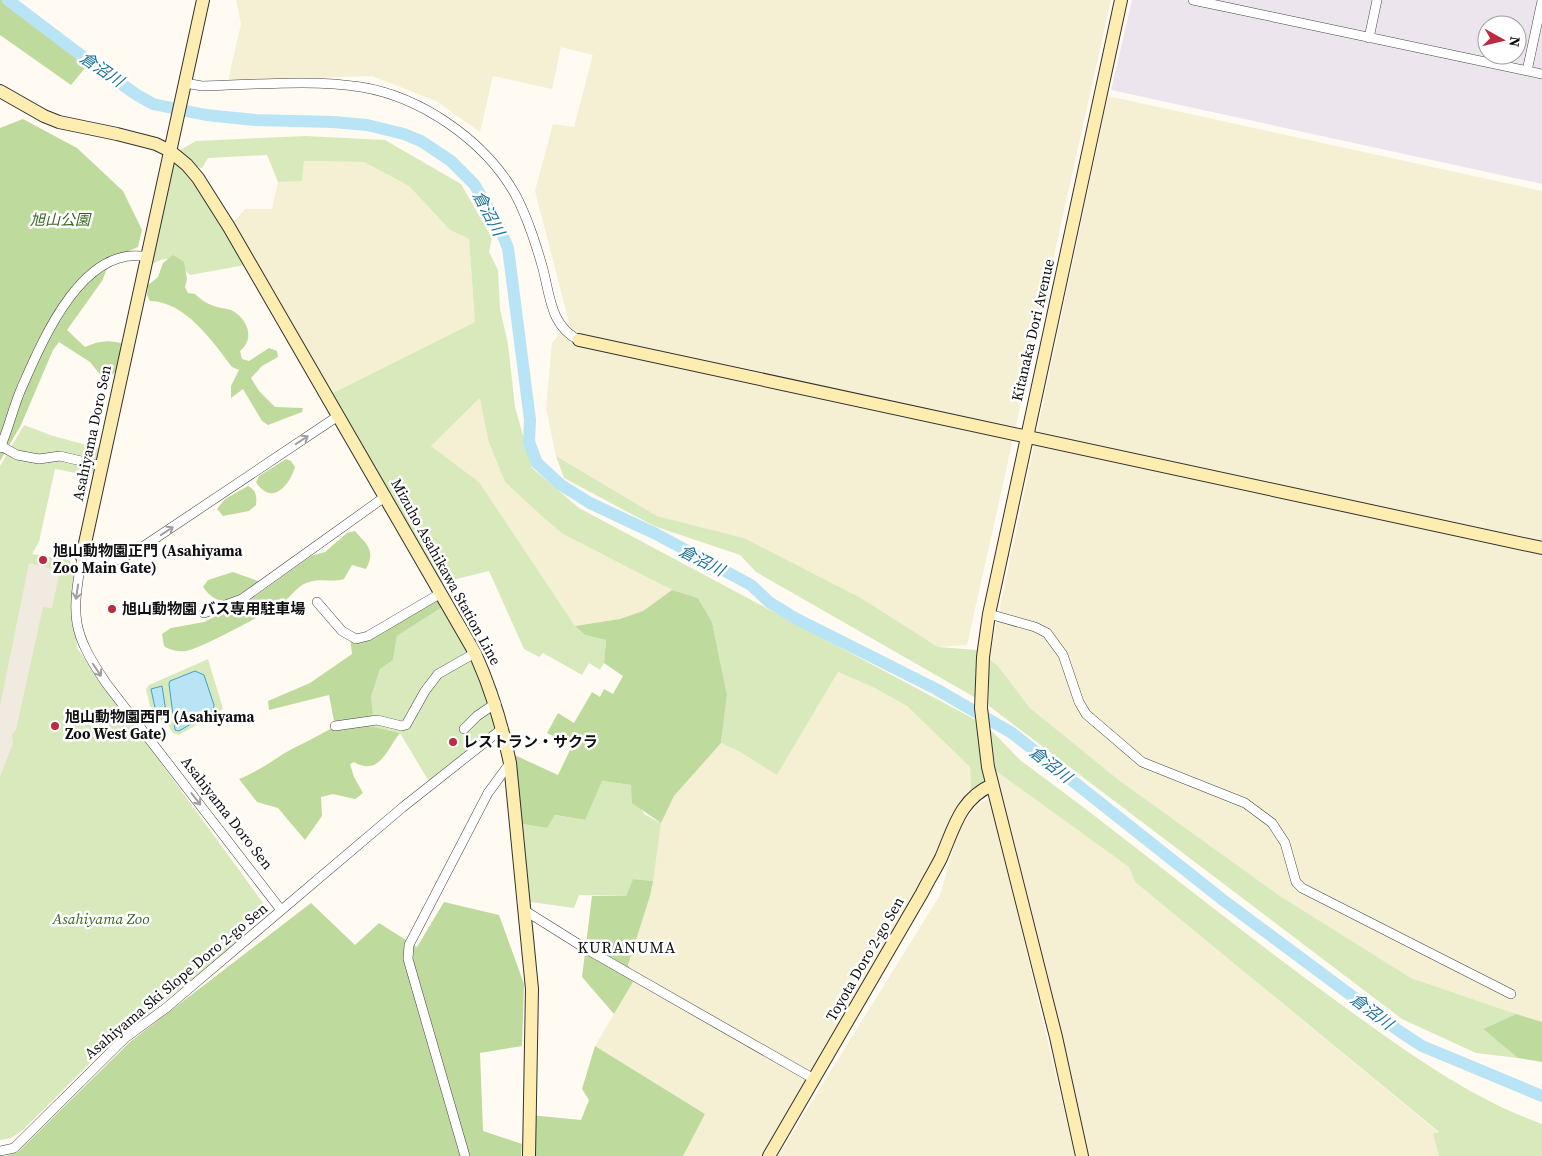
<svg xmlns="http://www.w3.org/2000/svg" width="1542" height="1156" font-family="'Source Serif 4','Noto Sans JP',serif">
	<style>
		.industrial { fill: #ece5ee; fill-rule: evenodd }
		.farmland { fill: #f5efd3 }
		.green { fill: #d8e9bc }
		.forest { fill: #beda9c }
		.plaza { fill: #f0eae1 }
		.water { fill: #b9e4f5; stroke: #41a1ca }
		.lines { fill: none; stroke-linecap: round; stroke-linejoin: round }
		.river { stroke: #b9e4f5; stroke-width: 12 }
		.street-casing { stroke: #434343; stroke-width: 10 }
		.secondary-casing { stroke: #323232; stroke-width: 14 }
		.street { stroke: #fff; stroke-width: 9 }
		.secondary { stroke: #fdedb0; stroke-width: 12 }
		.oneway { stroke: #9f9f9f }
		.poi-dot { fill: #be2a3f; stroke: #fff; stroke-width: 2 }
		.labels { text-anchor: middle; stroke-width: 5; stroke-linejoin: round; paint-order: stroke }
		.park-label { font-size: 15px; font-style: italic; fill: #366721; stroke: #fff }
		.street-label { font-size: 15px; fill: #101010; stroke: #fff }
		.poi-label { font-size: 15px; font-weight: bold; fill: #101010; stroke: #fff; text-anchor: start }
		.water-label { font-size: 16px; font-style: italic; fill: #1b72a0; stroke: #fff }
		.neighbourhood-label { font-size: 16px; letter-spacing: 1px; fill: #101010; stroke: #fff }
	</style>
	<rect width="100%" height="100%" fill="#fffbf3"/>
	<path class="industrial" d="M 1132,0 L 1542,0 L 1542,184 L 1111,90 ZM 1487,25 L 1517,25 L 1517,55 L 1487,55 Z"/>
	<path class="farmland" d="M 236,0 L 1111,0 L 967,645 L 938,647 L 861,598 L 744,538 L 657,516 L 556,456 L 546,408 L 552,343 L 569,322 L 535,191 L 553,124 L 574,127 L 593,55 L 561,47 L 552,89 L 493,76 L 480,132 L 436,101 L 372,76 L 228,81 L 241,24 Z
		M 1108,96 L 1542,191 L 1542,1023 L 1411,978 L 1280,896 L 1120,781 L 1030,708 L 998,666 L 989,659 Z
		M 304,161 L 364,162 L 409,186 L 450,230 L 469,239 L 475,322 L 327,396 L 229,227 L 245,209 L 272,209 L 278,182 L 302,181 Z
		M 480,398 L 488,440 L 505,482 L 563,534 L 672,590 L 643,611 L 620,619 L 575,626 L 479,482 L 431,446 Z
		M 838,672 L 875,688 L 907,706 L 970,767 L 971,789 L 947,825 L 933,863 L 765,1156 L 683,1156 L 705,1114 L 595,1046 L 634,980 L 628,965 L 650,896 L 661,823 L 674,796 L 721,743 L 740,752 L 777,775 Z
		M 996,771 L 1129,867 L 1135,882 L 1439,1133 L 1433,1135 L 1439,1156 L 1089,1156 Z
		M 990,798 L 1075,1156 L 778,1156 L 940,895 L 959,829 L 977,805 Z"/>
	<path class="green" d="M 306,136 L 385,140 L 461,184 L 492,238 L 489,252 L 498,270 L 500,309 L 508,344 L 515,407 L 532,468 L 579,508 L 976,720 L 985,782 L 971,789 L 970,767 L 907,706 L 875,688 L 838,672 L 777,775 L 740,752 L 721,743 L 727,695 L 712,622 L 698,598 L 672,590 L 563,534 L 543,517 L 505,482 L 488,440 L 480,398 L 431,446 L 479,482 L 575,626 L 585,635 L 606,640 L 604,663 L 600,670 L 589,663 L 582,675 L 543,653 L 539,657 L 524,649 L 489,571 L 436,584 L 327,396 L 475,322 L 469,239 L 450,230 L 409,186 L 364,162 L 304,161 L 302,181 L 278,182 L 267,155 L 208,158 L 202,168 L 188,165 L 251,264 L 190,275 C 171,256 168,254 144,269 L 173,154 L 196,141 Z
		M 24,425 L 53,436 L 102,449 L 100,461 L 90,476 L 55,469 L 39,542 L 32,554 L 70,560 L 70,565 L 75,566 L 72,588 L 77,648 L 266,907 L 239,929 L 245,938 L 107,1046 L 23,1130 L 11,1138 L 0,1140 L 0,466 Z
		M 556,456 L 657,516 L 744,538 L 861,598 L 938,647 L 977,650 L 981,653 L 976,698 L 756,572 L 740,555 L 654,526 L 564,478 Z
		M 447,604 L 503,728 L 431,785 L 400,733 L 364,725 L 373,713 L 371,697 L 380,669 L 393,660 L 397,636 Z
		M 208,659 L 223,709 L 179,735 L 173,733 L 165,720 L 158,723 L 152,715 L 146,689 L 149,685 Z
		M 989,659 L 998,666 L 1030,708 L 1120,781 L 1280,896 L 1411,978 L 1516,1014 L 1483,1029 L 1518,1058 L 1476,1053 L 1402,1019 L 989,706 Z
		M 989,728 L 1020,760 C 1128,839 1230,924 1339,1003 C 1403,1049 1467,1097 1542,1124 L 1542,1156 L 1439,1156 L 1433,1134 L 1439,1132 L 1135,882 L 1129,867 L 996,771 Z
		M 601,781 L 631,785 L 644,814 L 661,823 L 653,881 L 633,879 L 626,896 L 579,895 L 574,908 L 523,901 L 516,823 L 547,828 L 554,815 L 584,820 Z"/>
	<path class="forest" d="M 0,0 L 8,0 L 90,62 L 71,85 L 0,35 Z
		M 23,119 L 77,148 L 123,191 L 142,230 L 138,247 L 111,259 L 102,281 L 67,330 L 85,347 C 97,341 110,339 123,344 C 120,361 123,375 102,377 L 90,362 L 59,342 L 53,350 L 21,425 L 0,461 L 0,128 Z
		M 173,255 L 184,262 L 187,279 L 185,287 L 188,293 L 195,294 C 203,302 211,306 222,308 C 225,309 230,309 233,311 C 248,320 255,339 240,351 L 242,359 L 249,361 L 269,348 L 277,351 L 278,357 L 262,366 L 251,378 L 259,391 L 275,407 L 303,408 L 302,412 L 268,425 L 262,421 L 243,389 L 231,398 L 231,386 L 239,370 L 232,367 C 212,341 186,302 150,301 L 147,295 L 148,285 L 158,277 L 163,263 Z
		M 286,459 L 291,461 L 295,467 C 289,487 271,506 256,482 L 259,476 Z
		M 248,486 C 256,490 257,496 256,505 L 249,511 L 223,516 L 217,509 L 225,499 Z
		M 355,531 C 367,545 376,550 366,569 L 352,565 L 344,579 C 331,583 321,577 306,583 C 298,586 292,595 286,600 C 273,610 200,649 186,651 C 179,652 169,650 164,646 L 162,634 L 171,628 L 204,622 L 251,599 L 311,556 L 325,552 L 347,533 Z
		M 233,572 L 258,581 L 259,585 C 238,598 221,612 203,587 L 208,580 Z
		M 672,590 L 698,598 L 712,622 L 727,695 L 721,743 L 674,796 L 661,823 L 632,803 L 631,785 L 602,781 L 585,820 L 555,815 L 547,828 L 516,823 L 508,752 L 558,775 L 572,746 L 547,733 L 558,713 L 574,723 L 592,692 L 600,697 L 604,689 L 613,694 L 623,676 L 604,663 L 606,640 L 585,635 L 575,626 L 620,619 L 643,611 Z
		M 441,593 L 447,604 L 397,636 L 393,660 L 380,669 L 371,697 L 373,713 L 365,725 L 400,733 C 387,749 379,777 354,762 L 350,764 L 354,777 L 363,793 L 355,799 L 333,794 L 321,797 L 322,816 L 305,840 L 278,808 L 257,802 L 239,779 C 256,772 268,764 283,754 C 300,744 318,737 335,726 L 329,695 L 269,710 L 268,701 L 310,683 L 352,654 L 350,637 L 356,639 Z
		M 633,879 L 653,881 L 650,896 L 628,965 L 634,980 L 614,1014 L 582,977 L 592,896 L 626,896 Z
		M 444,902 L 499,915 L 524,984 L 522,1046 L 480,1053 L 483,1131 L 522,1144 L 521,1156 L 5,1156 L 18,1152 L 130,1042 L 311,903 L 355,945 L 379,923 L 417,947 Z
		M 1516,1014 L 1542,1022 L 1542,1062 L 1518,1058 L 1483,1029 Z
		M 595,1046 L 705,1114 L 683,1156 L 529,1156 L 530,1115 L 581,1120 L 589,1100 L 582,1089 Z"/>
	<path class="plaza" d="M 29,563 L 60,570 L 52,608 L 43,607 L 16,730 L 12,734 L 13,743 L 0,777 L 0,706 Z"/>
	<path class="water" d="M 195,671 L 204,675 L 214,705 L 213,711 L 179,731 L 175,730 L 169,684 L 170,681 Z
		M 162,686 L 166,712 L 165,715 L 157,717 L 151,689 Z"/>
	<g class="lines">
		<path class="river" d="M 8,0 L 90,62 L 137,95 L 153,104 L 206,115 L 255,120 L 333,122 L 367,125 L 404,134 L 421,141 L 451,161 L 474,184 L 497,222 L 508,248 L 530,420 L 529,442 L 537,463 L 561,485 L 590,503 L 656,534 L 751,585 L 769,602 L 795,618 L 936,689 L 1012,733 L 1223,900 L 1399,1031 L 1422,1046 L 1542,1096"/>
		<defs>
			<path id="street" d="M 1193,0 L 1542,74
				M 1369,38 L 1377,0
				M 1527,71 L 1542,1
				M 185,83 L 202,86 C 252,85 312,79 361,87 C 422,97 485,141 515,194 C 528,218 536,244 543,269 C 550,296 551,327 579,340
				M 1,446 L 17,455 L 39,459 L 60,456 L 102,466
				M 0,448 C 9,428 13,407 22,387 C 43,339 83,244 147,257
				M 317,602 L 342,631 L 356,639 L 368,636 L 441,593
				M 204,613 L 242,599 L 386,496
				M 989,614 L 1035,627 L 1047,633 L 1063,655 L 1079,702 L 1086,714 L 1142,762 L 1245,803 L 1272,823 L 1285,843 L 1296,882 L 1302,888 L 1511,994
				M 335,726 L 377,720 L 402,726 L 406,725 L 425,691 L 438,674 L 475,653
				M 464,729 L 477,716 L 496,703
				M 281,910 L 106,683 C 72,632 71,618 82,557 L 110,563 L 135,552 L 338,416
				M 524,910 L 583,947 L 814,1079
				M 0,1151 L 14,1148 L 125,1038 L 166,1008 L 403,807 L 503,728
				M 465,1156 L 408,959 L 409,945 L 488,793 L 510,763"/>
			<path id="secondary" d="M 0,91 L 44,116 L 59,122 L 117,134 L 156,144 L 170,151 L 187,165 L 198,178 L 229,227 L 475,653 C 491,689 502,724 510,763 L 532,989 L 529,1156
				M 579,340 L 1542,548
				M 82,557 L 203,0
				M 769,1156 L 922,893 C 928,881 935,870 941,858 C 954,828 960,799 992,785
				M 1082,1156 L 1056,1037 L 988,767 L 981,708 L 983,657 L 989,614 L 1121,0"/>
		</defs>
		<use href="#street" class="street-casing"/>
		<use href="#secondary" class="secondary-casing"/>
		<use href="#street" class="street"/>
		<use href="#secondary" class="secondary"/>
	</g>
	<defs><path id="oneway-shaft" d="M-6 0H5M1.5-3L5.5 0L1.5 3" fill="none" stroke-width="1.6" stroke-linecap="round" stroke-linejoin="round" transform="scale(1.25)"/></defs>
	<g class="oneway">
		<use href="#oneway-shaft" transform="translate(302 440) rotate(-34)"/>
		<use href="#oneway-shaft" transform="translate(167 531) rotate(-34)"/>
		<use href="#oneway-shaft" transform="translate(77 592) rotate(98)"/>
		<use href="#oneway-shaft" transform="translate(97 670) rotate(56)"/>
		<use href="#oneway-shaft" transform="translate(196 799) rotate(52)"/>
	</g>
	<g class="poi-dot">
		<circle cx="43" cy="560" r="5"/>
		<circle cx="112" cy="609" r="5"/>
		<circle cx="55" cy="726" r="5"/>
		<circle cx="453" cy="742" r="5"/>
	</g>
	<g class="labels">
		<g class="park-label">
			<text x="60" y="225">旭山公園</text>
			<text x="101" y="924">Asahiyama Zoo</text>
		</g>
		<g class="street-label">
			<text transform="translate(1033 330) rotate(-77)" y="5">Kitanaka Dori Avenue</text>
			<text transform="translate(92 433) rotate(-78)" y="5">Asahiyama Doro Sen</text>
			<text transform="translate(446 572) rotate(61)" y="5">Mizuho Asahikawa Station Line</text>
			<text transform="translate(227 813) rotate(52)" y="5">Asahiyama Doro Sen</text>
			<text transform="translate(865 959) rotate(-60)" y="5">Toyota Doro 2-go Sen</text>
			<text transform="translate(176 981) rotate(-40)" y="5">Asahiyama Ski Slope Doro 2-go Sen</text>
		</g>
		<g class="poi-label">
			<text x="53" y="556">旭山動物園正門 (Asahiyama<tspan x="53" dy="17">Zoo Main Gate)</tspan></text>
			<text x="122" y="614">旭山動物園 バス専用駐車場</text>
			<text x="65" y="722">旭山動物園西門 (Asahiyama<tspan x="65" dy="17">Zoo West Gate)</tspan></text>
			<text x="463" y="747">レストラン・サクラ</text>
		</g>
		<g class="water-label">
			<text transform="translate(102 69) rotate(34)" y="6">倉沼川</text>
			<text transform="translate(489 213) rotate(62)" y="6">倉沼川</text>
			<text transform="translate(702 560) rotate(27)" y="6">倉沼川</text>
			<text transform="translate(1051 764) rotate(38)" y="6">倉沼川</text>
			<text transform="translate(1372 1011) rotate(37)" y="6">倉沼川</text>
		</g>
		<g class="neighbourhood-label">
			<text x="627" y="953">KURANUMA</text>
		</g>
	</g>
	<g transform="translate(1502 40) rotate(98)"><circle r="24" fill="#ffffff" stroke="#9f9f9f"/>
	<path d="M0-4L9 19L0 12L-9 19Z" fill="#be2a3f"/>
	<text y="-8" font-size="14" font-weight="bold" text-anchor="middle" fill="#101010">N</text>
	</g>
</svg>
